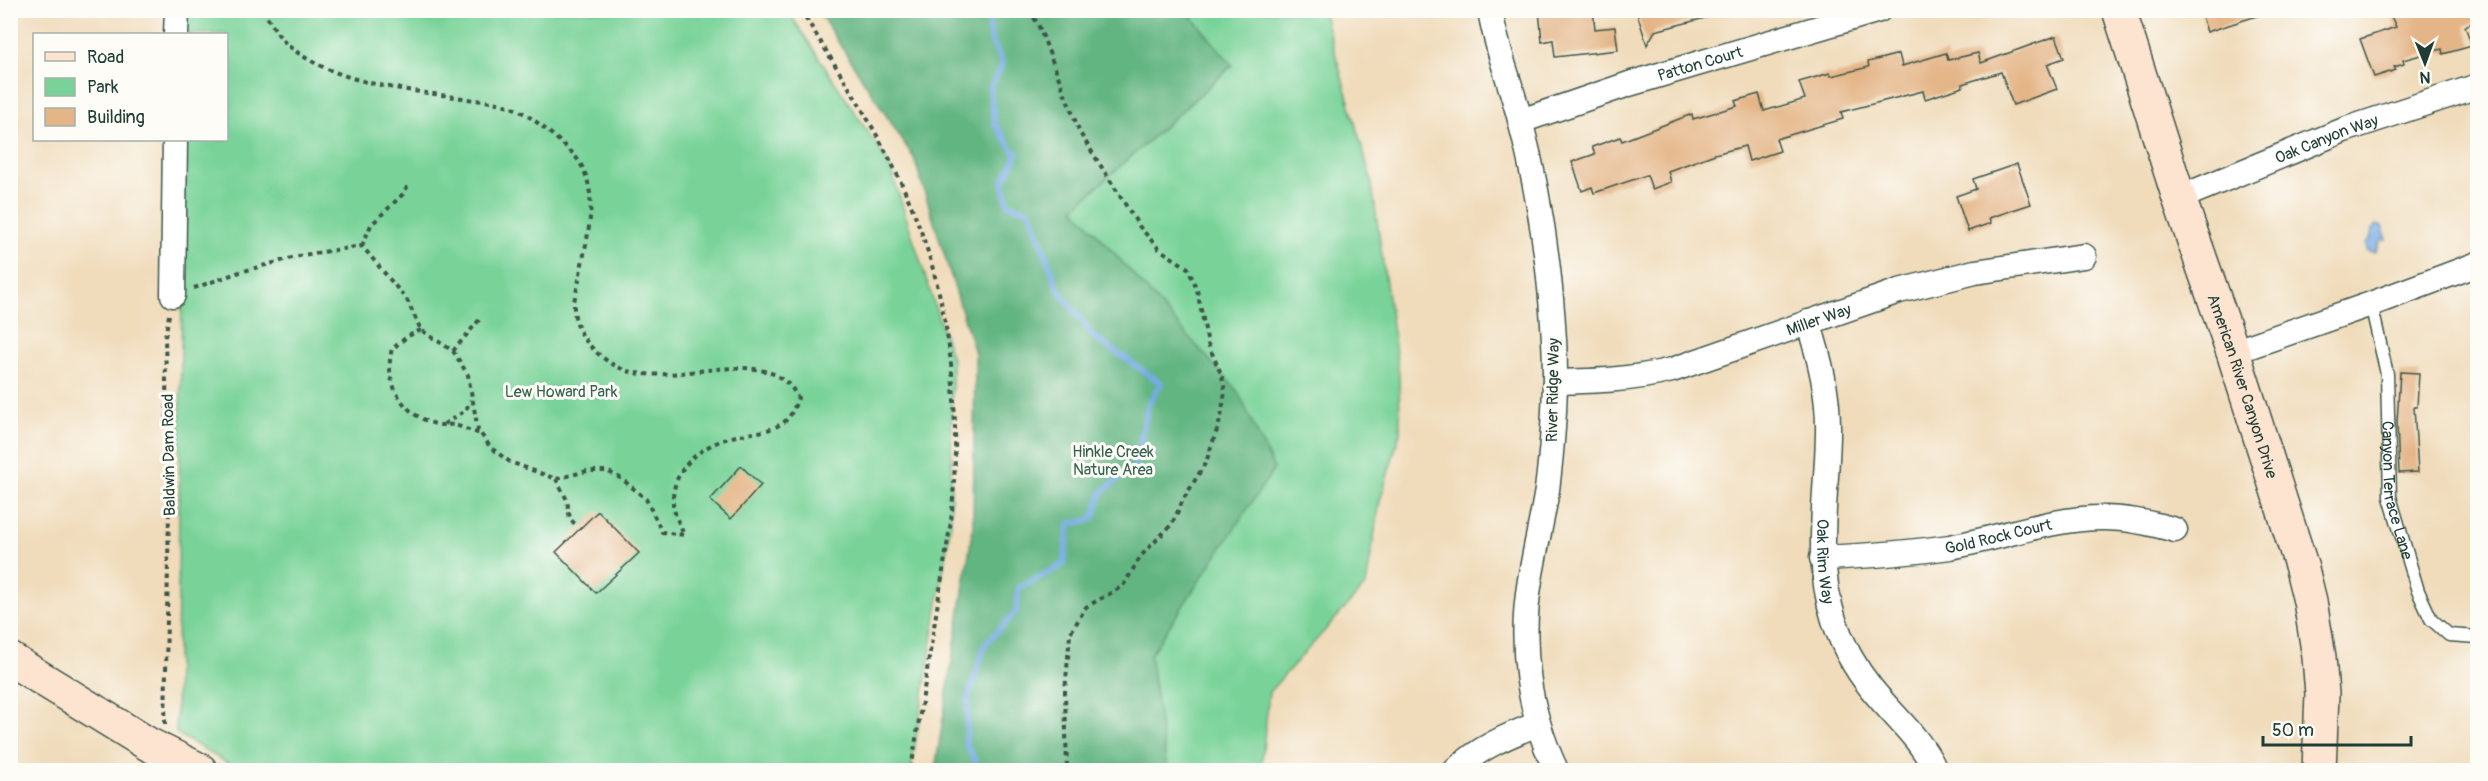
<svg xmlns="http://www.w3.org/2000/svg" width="2488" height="781" font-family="Pangolin,sans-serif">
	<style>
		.green { fill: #79d399; stroke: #4c8866; stroke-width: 1.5 }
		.forest { fill: #62b581; stroke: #40795a; stroke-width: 1.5 }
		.water { fill: #76abe3; stroke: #4a748c; stroke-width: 1.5 }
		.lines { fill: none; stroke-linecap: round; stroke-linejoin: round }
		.stream { stroke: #76abe3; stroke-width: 6 }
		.building { fill: #e4b587 }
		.lane-casing { stroke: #3e5548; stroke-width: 15 }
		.street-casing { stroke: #3e5548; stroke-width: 27 }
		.secondary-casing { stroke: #3e5548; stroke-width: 36 }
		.path { stroke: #3e5548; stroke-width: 4; stroke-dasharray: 4.5 4.5; stroke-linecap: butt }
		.lane { stroke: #fff; stroke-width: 12 }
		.street { stroke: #fff; stroke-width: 24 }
		.secondary { stroke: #fde4d1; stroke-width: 33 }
		.labels { text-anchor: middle; stroke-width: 6; stroke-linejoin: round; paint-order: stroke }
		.street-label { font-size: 16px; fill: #1f3d34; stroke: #fdfcf7 }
		.park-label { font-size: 16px; fill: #36624d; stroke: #fdfcf7 }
	</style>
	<rect width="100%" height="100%" fill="#fdfcf7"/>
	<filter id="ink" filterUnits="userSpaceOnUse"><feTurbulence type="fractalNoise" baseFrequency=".0167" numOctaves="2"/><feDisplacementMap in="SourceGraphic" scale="12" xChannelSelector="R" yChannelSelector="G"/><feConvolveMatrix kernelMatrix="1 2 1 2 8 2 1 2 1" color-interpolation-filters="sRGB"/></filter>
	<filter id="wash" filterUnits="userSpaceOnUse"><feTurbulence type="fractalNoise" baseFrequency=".008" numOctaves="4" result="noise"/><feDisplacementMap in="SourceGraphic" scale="24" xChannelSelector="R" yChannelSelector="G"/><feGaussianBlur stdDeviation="1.35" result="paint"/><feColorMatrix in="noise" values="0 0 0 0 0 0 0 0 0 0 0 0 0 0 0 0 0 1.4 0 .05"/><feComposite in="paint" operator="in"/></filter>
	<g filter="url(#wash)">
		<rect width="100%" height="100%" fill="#f0dcbb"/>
		<path class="green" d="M 186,11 L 788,11 L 889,164 L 952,359 L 951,523 L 911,770 L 239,770 L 176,733 L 184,140 L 226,140 L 226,34 L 186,34 Z
			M 1187,11 L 1323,11 L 1371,179 L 1399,374 L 1400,433 L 1380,501 L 1366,585 L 1269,692 L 1261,770 L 1167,770 L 1150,655 L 1274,468 L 1074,208 L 1232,66 Z"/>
		<path class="forest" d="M 818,11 L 1187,11 L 1232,65 L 1074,208 L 1238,392 L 1274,469 L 1150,655 L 1167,770 L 935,770 L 973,527 L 975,353 L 914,158 Z"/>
		<path class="water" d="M 2376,225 L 2382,226 L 2387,239 L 2381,241 L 2375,252 L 2367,251 L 2366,243 L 2370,239 L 2372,229 Z"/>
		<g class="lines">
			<path class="stream" d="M 980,770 L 966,744 L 968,699 L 985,644 L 1016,612 L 1019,588 L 1064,564 L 1069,524 L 1093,519 L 1102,492 L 1135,466 L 1148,405 L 1161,383 L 1094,337 L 1059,291 L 1030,211 L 1008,204 L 1003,182 L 1017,155 L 995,125 L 990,89 L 1003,63 L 991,40 L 988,10"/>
		</g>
		<g id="blocks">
			<path class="building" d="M 1539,10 L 1593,10 L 1595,29 L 1615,27 L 1618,50 L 1555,57 L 1553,40 L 1542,42 Z
				M 1636,10 L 1713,10 L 1713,16 L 1655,31 L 1647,45 Z
				M 2200,10 L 2263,10 L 2263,14 L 2207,32 Z
				M 2388,10 L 2478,10 L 2478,21 L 2465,26 L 2472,46 L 2443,54 L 2442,49 L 2403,60 L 2404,64 L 2394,67 L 2396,70 L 2374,77 L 2360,39 L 2396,27 Z
				M 2056,36 L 2064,58 L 2047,64 L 2057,89 L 2013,105 L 2001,72 L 1962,84 L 1963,87 L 1925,99 L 1923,91 L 1841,112 L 1843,119 L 1776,139 L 1780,151 L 1749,161 L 1745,146 L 1715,154 L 1668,171 L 1671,182 L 1652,189 L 1647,175 L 1594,193 L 1592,187 L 1582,191 L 1572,162 L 1595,154 L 1592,147 L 1620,137 L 1622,141 L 1692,114 L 1693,119 L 1737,106 L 1735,101 L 1759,94 L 1764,111 L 1805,99 L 1799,82 L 1830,73 L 1831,76 L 1869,67 L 1868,62 L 1899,54 L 1902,66 L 1946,53 L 1948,60 L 1978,53 L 1981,63 Z
				M 2017,164 L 2031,204 L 1989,218 L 1991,223 L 1968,231 L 1956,196 L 1976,189 L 1973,179 Z
				M 2400,372 L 2419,373 L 2417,407 L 2414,407 L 2418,472 L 2399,473 L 2397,422 Z
				M 741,466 L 761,485 L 731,519 L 710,500 Z
				M 598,511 L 639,553 L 596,593 L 556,552 Z"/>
		</g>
	</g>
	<g filter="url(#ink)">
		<use href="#blocks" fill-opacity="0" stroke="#3e5548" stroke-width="1.5"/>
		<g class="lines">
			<defs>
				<g id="lane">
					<path id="s1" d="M 2371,304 L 2387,374 L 2390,497 L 2418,591 L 2431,619 L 2449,635 L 2478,637"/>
				</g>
				<g id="street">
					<path d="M 1490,10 C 1496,48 1511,84 1520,120 C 1539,192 1550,266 1554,340 C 1557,390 1553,441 1547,490 C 1542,520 1535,550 1530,580 C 1519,645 1528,711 1556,770"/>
					<path d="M 176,34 L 177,10"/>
					<path id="s2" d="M 1521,121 L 1629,84 L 1879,10"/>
					<path id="s3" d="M 2179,198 L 2344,130 L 2478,86"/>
					<path d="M 173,295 L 175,140"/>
					<path id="s4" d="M 1808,322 C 1820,359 1829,395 1828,434 C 1827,496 1814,559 1834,620 C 1842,644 1855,668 1871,688 C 1893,716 1920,737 1935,770"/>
					<path d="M 2233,352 L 2371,304 L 2478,264"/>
					<path id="s5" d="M 1555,382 C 1595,381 1632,380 1672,370 L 1899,291 L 1975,272 L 2084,256"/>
					<path id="s6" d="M 1822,558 C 1865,556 1908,553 1950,547 C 2001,538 2051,518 2103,518 C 2128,518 2151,523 2175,530"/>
					<path d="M 1456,770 C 1478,748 1509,735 1538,724"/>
				</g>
				<g id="secondary">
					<path id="s7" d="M 2119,10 L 2179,198 L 2233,352 L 2301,565 L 2310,601 L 2319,657 L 2322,694 L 2319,770"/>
					<path d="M 10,659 L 148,744 L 200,770"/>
				</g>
			</defs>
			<use href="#lane" class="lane-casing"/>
			<use href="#street" class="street-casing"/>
			<use href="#secondary" class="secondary-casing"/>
			<path class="path" d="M 801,10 C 838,71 879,131 907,196 C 952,298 962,411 951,521 L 911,770
				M 1029,10 L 1038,24 L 1080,133 L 1139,226 L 1159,249 L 1188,268 L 1197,290 L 1208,344 L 1222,376 L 1225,391 L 1221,418 L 1206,462 L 1183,500 L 1172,524 L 1141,556 L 1123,586 L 1086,607 L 1070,634 L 1065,692 L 1067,770
				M 362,246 L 371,225 L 403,194 L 409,184
				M 194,288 L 240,272 L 303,255 L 362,246 L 407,300 L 421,330 L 453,351 L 468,375 L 478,430 L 491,448 L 510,462 L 556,479 L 587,471 L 607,471 L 622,479 L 646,499 L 662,532 L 684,535 C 680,525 674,514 673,504 C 671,467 703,444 736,436 C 750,433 769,432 781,424 C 791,418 794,408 798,398 C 768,337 669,392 620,368 C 596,357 573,333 574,305 C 574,297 578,287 579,279 C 587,235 606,181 566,147 C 550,133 531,115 511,107 C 497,101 477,101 462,98 C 403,89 339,85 290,47 C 279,39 271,22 263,10
				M 421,330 L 408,336 L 392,349 C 383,380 402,416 436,424 C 442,426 448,424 454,425 C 463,427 472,432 481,434
				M 453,351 L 480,319
				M 444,424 L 465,411 L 471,400
				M 556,479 L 567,500 L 570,519 L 577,526
				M 165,724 L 169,511 L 165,337 L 169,315"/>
			<use href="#lane" class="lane"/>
			<use href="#street" class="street"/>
			<use href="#secondary" class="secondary"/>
		</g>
	</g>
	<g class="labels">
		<g class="street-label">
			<text dy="6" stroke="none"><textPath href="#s2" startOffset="188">Patton Court</textPath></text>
			<text dy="6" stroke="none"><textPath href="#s3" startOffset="159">Oak Canyon Way</textPath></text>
			<text dy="6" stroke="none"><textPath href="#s5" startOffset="273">Miller Way</textPath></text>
			<text dy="6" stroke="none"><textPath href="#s7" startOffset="396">American River Canyon Drive</textPath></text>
			<text transform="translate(1552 390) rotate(-89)" y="6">River Ridge Way</text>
			<text transform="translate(168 455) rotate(-91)" y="6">Baldwin Dam Road</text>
			<text dy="6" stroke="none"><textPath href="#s1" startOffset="189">Canyon Terrace Lane</textPath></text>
			<text dy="6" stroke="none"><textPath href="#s6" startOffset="178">Gold Rock Court</textPath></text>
			<text dy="6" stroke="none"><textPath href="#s4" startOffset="242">Oak Rim Way</textPath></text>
		</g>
		<g class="park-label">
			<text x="561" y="397">Lew Howard Park</text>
			<text x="1113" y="457">Hinkle Creek<tspan x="1113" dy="18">Nature Area</tspan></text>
		</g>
	</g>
	<rect width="2488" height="781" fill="none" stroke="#fdfcf7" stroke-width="36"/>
	<rect x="33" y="33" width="195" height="108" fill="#fdfcf7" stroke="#a4b0a9" stroke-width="1.5"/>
	<rect x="45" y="52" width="30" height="9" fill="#fde4d1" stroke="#a4b0a9" stroke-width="1.5"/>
	<text x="87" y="63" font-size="18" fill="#1f3d34">Road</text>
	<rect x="45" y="78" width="30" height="18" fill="#79d399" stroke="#a4b0a9" stroke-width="1.5"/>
	<text x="87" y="93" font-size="18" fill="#1f3d34">Park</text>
	<rect x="45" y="108" width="30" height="18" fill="#e4b587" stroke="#a4b0a9" stroke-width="1.5"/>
	<text x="87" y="123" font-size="18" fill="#1f3d34">Building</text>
	<g transform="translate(2425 63) rotate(179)" stroke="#fdfcf7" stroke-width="4.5" paint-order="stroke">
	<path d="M0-4.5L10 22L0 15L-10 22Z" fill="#1f3d34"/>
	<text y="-9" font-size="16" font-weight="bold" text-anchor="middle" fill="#1f3d34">N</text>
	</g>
	<path d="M2263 736v9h148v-9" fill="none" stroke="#1f3d34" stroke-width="3"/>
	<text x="2272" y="736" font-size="18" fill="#1f3d34" stroke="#fdfcf7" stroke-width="4.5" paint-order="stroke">50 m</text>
</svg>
